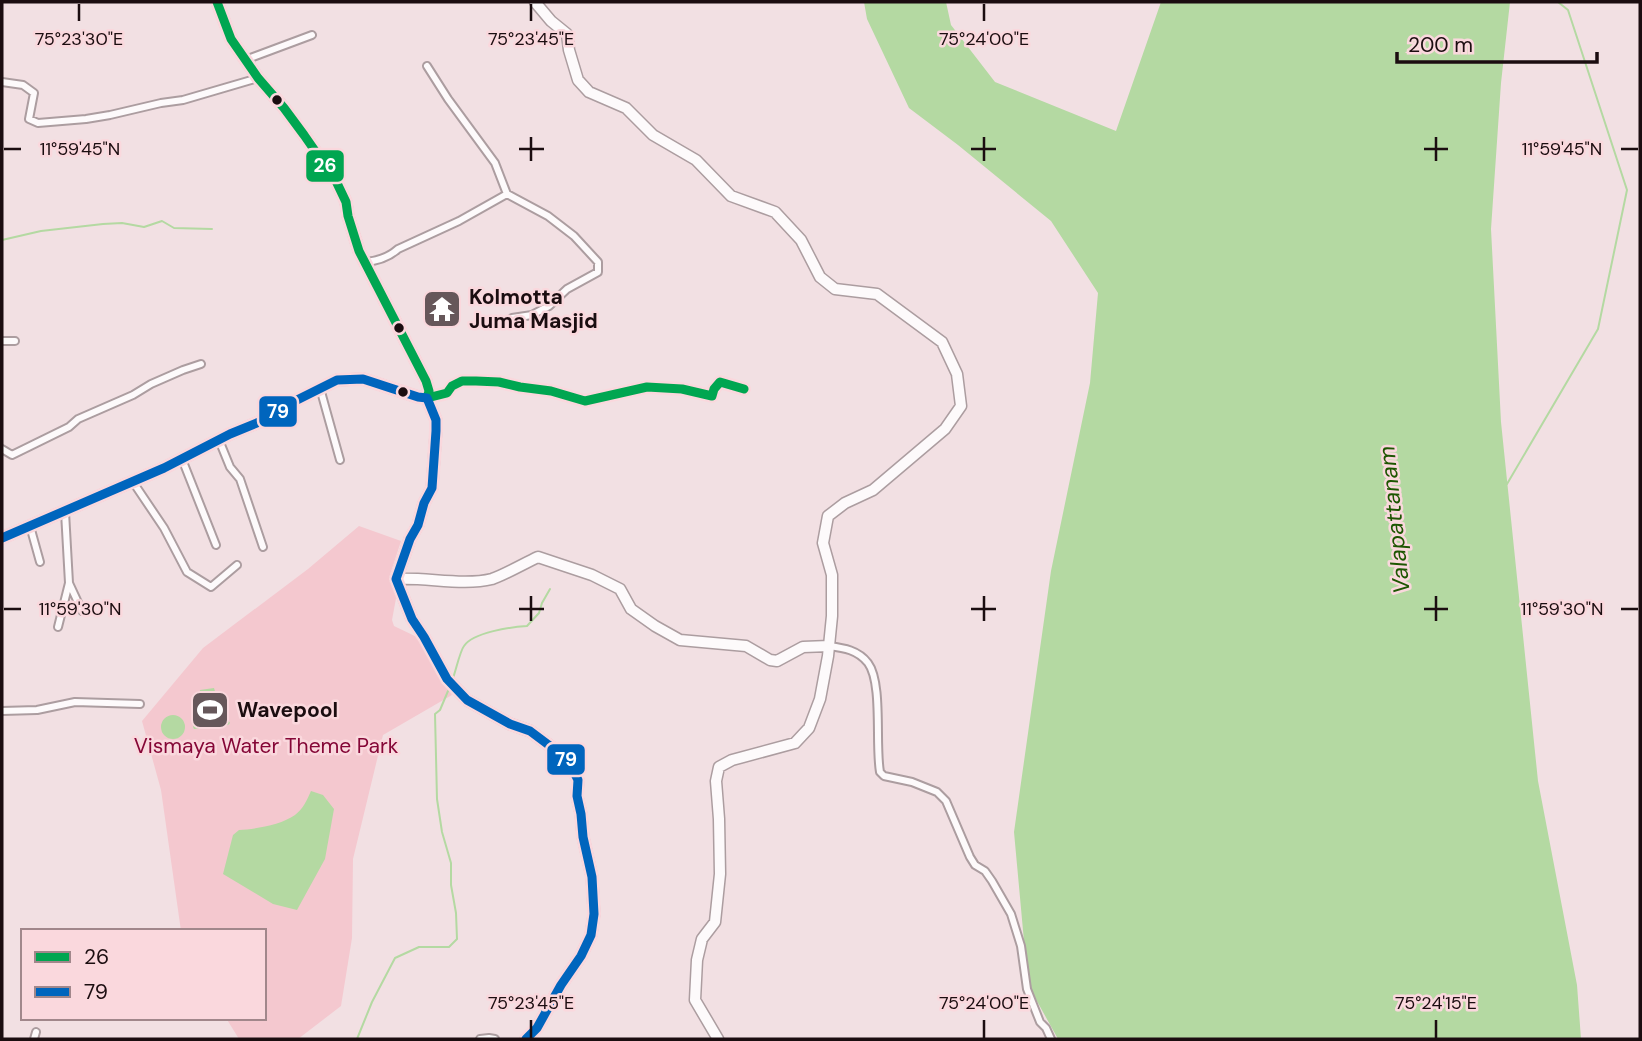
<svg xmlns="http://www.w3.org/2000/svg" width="1642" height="1041" font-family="'DM Sans',sans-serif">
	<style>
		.green { fill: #f4c8cf }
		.water { fill: #b4d9a2 }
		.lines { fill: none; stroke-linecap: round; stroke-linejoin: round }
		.stream { stroke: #b4d9a2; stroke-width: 2 }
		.street-casing { stroke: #ac9da0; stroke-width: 10 }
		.secondary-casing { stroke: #ac9da0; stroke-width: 13 }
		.street { stroke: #fdfafb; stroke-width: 6 }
		.secondary { stroke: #fdfafb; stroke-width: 10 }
		.bus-1-casing { stroke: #fad8dd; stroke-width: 14 }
		.bus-2-casing { stroke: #fad8dd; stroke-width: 14 }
		.bus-1 { stroke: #00a651; stroke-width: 9 }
		.bus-2 { stroke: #0065bd; stroke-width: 9 }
		.ticks { fill: none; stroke: #1b0d10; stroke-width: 2.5 }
		.bus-dot { fill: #1b0d10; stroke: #fad8dd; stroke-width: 2.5 }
		.labels { text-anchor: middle; stroke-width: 5; stroke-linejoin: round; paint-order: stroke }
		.poi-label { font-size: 21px; font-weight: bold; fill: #1b0d10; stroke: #fad8dd; text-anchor: start }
		.park-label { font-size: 21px; fill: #850737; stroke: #fad8dd }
		.water-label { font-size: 23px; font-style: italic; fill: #1d5601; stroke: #fad8dd }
		.ticks-label { font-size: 18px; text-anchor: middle; fill: #1b0d10; stroke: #fad8dd; stroke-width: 5; stroke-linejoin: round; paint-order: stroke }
		.line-badge { stroke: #fad8dd; stroke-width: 2.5 }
		.badge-label { font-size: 19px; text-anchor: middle; font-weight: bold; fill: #fff }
	</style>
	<rect width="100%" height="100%" fill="#f2e0e3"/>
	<path class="green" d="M 359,526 L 401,541 L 389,578 L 397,593 L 392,620 L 394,626 L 419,638 L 423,643 L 434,669 L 452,695 L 383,735 L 353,859 L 352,938 L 341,1006 L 298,1039 L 239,1039 L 226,1018 L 264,1018 L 264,931 L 181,931 L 161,790 L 142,721 L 203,648 L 308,569 Z"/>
	<path class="water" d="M 864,2 L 946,2 L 951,25 L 995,82 L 1116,131 L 1161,2 L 1510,2 L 1501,83 L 1491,229 L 1501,422 L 1538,781 L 1577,985 L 1581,1039 L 1058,1039 L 1028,985 L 1014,832 L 1051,571 L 1090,383 L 1098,293 L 1051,221 L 958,145 L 909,108 L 867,19 Z
		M 214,688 L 220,708 L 230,723 L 228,725 L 194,729 L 193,727 C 197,712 199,707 200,690 Z
		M161 727a12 12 0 1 1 24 0a12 12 0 1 1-24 0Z
		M 311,791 L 323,795 L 334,809 L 325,859 L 297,910 L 273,904 L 223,874 L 233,835 L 239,830 C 255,829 281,825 295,815 C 303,809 307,800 311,791 Z"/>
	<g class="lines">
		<path class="stream" d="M 2,240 L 41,231 L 103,224 L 122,223 L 144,227 L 162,221 L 174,228 L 212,229
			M 1507,484 L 1598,329 L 1627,190 L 1568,10 L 1558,2
			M 453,678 C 456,670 460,651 464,646 C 473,632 512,627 527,626 L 539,613 L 542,603 L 550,589
			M 357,1039 L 372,1002 L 395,958 L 419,947 L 449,947 L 457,939 L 456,913 L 451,885 L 451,863 L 442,832 L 437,799 L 435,714 L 440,710 L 448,691"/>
		<defs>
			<path id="street" d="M 245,60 L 312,35
				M 427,66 L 448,99 L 495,163 L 507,194
				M 2,82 L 23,85 L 34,93 L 29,119 L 38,123 L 86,119 L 110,115 L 161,103 L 183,100 L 258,78
				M 365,262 C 378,261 388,258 398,249 L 459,221 L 507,194 L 548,216 L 574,236 L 598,262 L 598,272 L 567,289 L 549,306 L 532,315 L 512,318
				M 2,341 L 15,341
				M 320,388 L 340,460
				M 427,398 L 447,393 L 452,386 L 462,381 L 476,381 L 499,382 L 520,387 L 551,391 L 585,401 L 647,387 L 682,389 L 712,396 L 714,389 L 720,382 L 744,389
				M 219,440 L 230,467 L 240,479 L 263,547
				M 2,449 L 12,455 L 69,427 L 78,419 L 133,395 L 151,384 L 183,370 L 201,364
				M 182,459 L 216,545
				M 133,482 L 164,528 L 187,572 L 211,587 L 237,565
				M 65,512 L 69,583 L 82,611
				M 30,526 L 40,562
				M 58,627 L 69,583
				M 829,646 C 844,648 858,650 868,663 C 883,683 875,745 880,772 L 884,776 L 912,782 L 937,792 L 946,801 L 970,857 L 975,865 L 985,871 L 992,881 L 1011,914 L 1021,946 L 1027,989 L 1040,1022 L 1046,1028 L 1051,1039
				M 2,711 L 37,710 L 75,702 L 140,704
				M 34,1039 L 36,1032
				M 480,1039 L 489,1038 L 495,1039"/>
			<path id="secondary" d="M 217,2 L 231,39 L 258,78 L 284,108 L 304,135 L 336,181 L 346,202 L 348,216 L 359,251 L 426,381 L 429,391 L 427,398
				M 535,2 L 551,21 L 567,34 L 569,50 L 578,80 L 589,92 L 626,108 L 653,135 L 696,160 L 731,196 L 775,212 L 801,240 L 820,277 L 835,289 L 877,294 L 942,342 L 957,374 L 961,406 L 945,429 L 873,490 L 845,503 L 828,516 L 823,543 L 832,575 L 832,616 L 828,656 L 820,699 L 809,728 L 795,743 L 732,760 L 719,767 L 716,781 L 719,819 L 720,874 L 715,922 L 702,939 L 697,960 L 695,1000 L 718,1039
				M 2,538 L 164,468 L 230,434 L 264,420 L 295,401 L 337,380 L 363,379 L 418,397 L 427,398 L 436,420 L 436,431 L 432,488 L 424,503 L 418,525 L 410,539 L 396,579 L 412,619 L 424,637 L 447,679 L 467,700 L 510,724 L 530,731 L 562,755 L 571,766 L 578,780 L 577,796 L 581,814 L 583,837 L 592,877 L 594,914 L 591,935 L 581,956 L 561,985 L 537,1028 L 526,1039
				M 396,579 C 426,577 463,586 492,579 C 504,575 525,563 538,557 L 592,575 L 620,589 L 631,609 L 655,626 L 680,640 L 746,646 L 770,660 L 777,661 L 803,647 L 829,646"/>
		</defs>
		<use href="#street" class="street-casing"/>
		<use href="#secondary" class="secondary-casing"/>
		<use href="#street" class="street"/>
		<use href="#secondary" class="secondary"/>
		<defs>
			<path id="bus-1" d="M 217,2 L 231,39 L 258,78 L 284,108 L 304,135 L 336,181 L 346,202 L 348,216 L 359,251 L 426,381 L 429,391 L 427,398 L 447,393 L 452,386 L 462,381 L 476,381 L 499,382 L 520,387 L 551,391 L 585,401 L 647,387 L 682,389 L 712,396 L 714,389 L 720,382 L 744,389"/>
			<path id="bus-2" d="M 2,538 L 164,468 L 230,434 L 264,420 L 295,401 L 337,380 L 363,379 L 418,397 L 427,398 L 436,420 L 436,431 L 432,488 L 424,503 L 418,525 L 410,539 L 396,579 L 412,619 L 424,637 L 447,679 L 467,700 L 510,724 L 530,731 L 562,755 L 571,766 L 578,780 L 577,796 L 581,814 L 583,837 L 592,877 L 594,914 L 591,935 L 581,956 L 561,985 L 537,1028 L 526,1039"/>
		</defs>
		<use href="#bus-1" class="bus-1-casing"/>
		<use href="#bus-2" class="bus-2-casing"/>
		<use href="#bus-1" class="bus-1"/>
		<use href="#bus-2" class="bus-2"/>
	</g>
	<path class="ticks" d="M 79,4 L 79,21M 531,4 L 531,21M 984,4 L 984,21M 531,137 L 531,161M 984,137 L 984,161M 1436,137 L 1436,161M 4,149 L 21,149M 519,149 L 544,149M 971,149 L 996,149M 1424,149 L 1448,149M 1621,149 L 1638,149M 531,596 L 531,621M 984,596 L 984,621M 1436,596 L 1436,621M 4,609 L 21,609M 519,609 L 544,609M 971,609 L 996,609M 1424,609 L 1448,609M 1621,609 L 1638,609M 531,1020 L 531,1038M 984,1020 L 984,1038M 1436,1020 L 1436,1038"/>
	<defs>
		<symbol id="temple-square" viewBox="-11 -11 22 22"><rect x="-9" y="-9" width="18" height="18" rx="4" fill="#66575a" stroke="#fad8dd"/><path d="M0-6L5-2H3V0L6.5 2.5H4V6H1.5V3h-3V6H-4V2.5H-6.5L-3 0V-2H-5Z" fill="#fff"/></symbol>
		<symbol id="stadium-square" viewBox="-11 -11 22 22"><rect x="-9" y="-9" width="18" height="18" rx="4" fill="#66575a" stroke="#fad8dd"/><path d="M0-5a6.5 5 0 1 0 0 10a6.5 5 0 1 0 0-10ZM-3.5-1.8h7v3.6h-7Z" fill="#fff"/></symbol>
	</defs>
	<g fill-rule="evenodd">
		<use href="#temple-square" x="420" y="287" width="44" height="44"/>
		<use href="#stadium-square" x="188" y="688" width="44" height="44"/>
	</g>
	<g class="bus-dot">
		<circle cx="277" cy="100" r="6"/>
		<circle cx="399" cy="328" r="6"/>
		<circle cx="403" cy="392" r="6"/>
	</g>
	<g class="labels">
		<g class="poi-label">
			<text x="469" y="304">Kolmotta<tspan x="469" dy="24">Juma Masjid</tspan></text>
			<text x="237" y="717">Wavepool</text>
		</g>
		<g class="park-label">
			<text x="266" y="753">Vismaya Water Theme Park</text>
		</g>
		<g class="water-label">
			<text transform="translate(1394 520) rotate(-96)" y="8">Valapattanam</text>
		</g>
	</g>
	<g class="ticks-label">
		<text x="79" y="45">75°23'30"E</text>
		<text x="531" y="45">75°23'45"E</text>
		<text x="984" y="45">75°24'00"E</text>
		<text x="80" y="155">11°59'45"N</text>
		<text x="1562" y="155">11°59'45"N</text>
		<text x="80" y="615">11°59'30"N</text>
		<text x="1562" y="615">11°59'30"N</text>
		<text x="531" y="1009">75°23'45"E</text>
		<text x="984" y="1009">75°24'00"E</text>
		<text x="1436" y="1009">75°24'15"E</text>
	</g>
	<g class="line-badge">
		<rect x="305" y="149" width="40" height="34" rx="7" fill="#00a651"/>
		<rect x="258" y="395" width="40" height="33" rx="7" fill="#0065bd"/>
		<rect x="546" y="743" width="40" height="33" rx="7" fill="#0065bd"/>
	</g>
	<g class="badge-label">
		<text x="325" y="172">26</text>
		<text x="278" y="418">79</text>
		<text x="566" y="766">79</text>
	</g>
	<rect width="1642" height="1041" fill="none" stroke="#1b0d10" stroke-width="7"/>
	<rect x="21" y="929" width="245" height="91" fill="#fad8dd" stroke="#a1878b" stroke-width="2"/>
	<rect x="35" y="952" width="35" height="10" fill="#00a651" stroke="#a1878b" stroke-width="2"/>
	<text x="84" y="964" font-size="21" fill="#1b0d10">26</text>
	<rect x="35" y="987" width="35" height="10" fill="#0065bd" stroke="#a1878b" stroke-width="2"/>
	<text x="84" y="999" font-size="21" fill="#1b0d10">79</text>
	<path d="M1397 52v10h200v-10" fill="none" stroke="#1b0d10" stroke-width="3.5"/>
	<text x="1408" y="52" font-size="21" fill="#1b0d10" stroke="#fad8dd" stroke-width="5" paint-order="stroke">200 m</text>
</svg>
